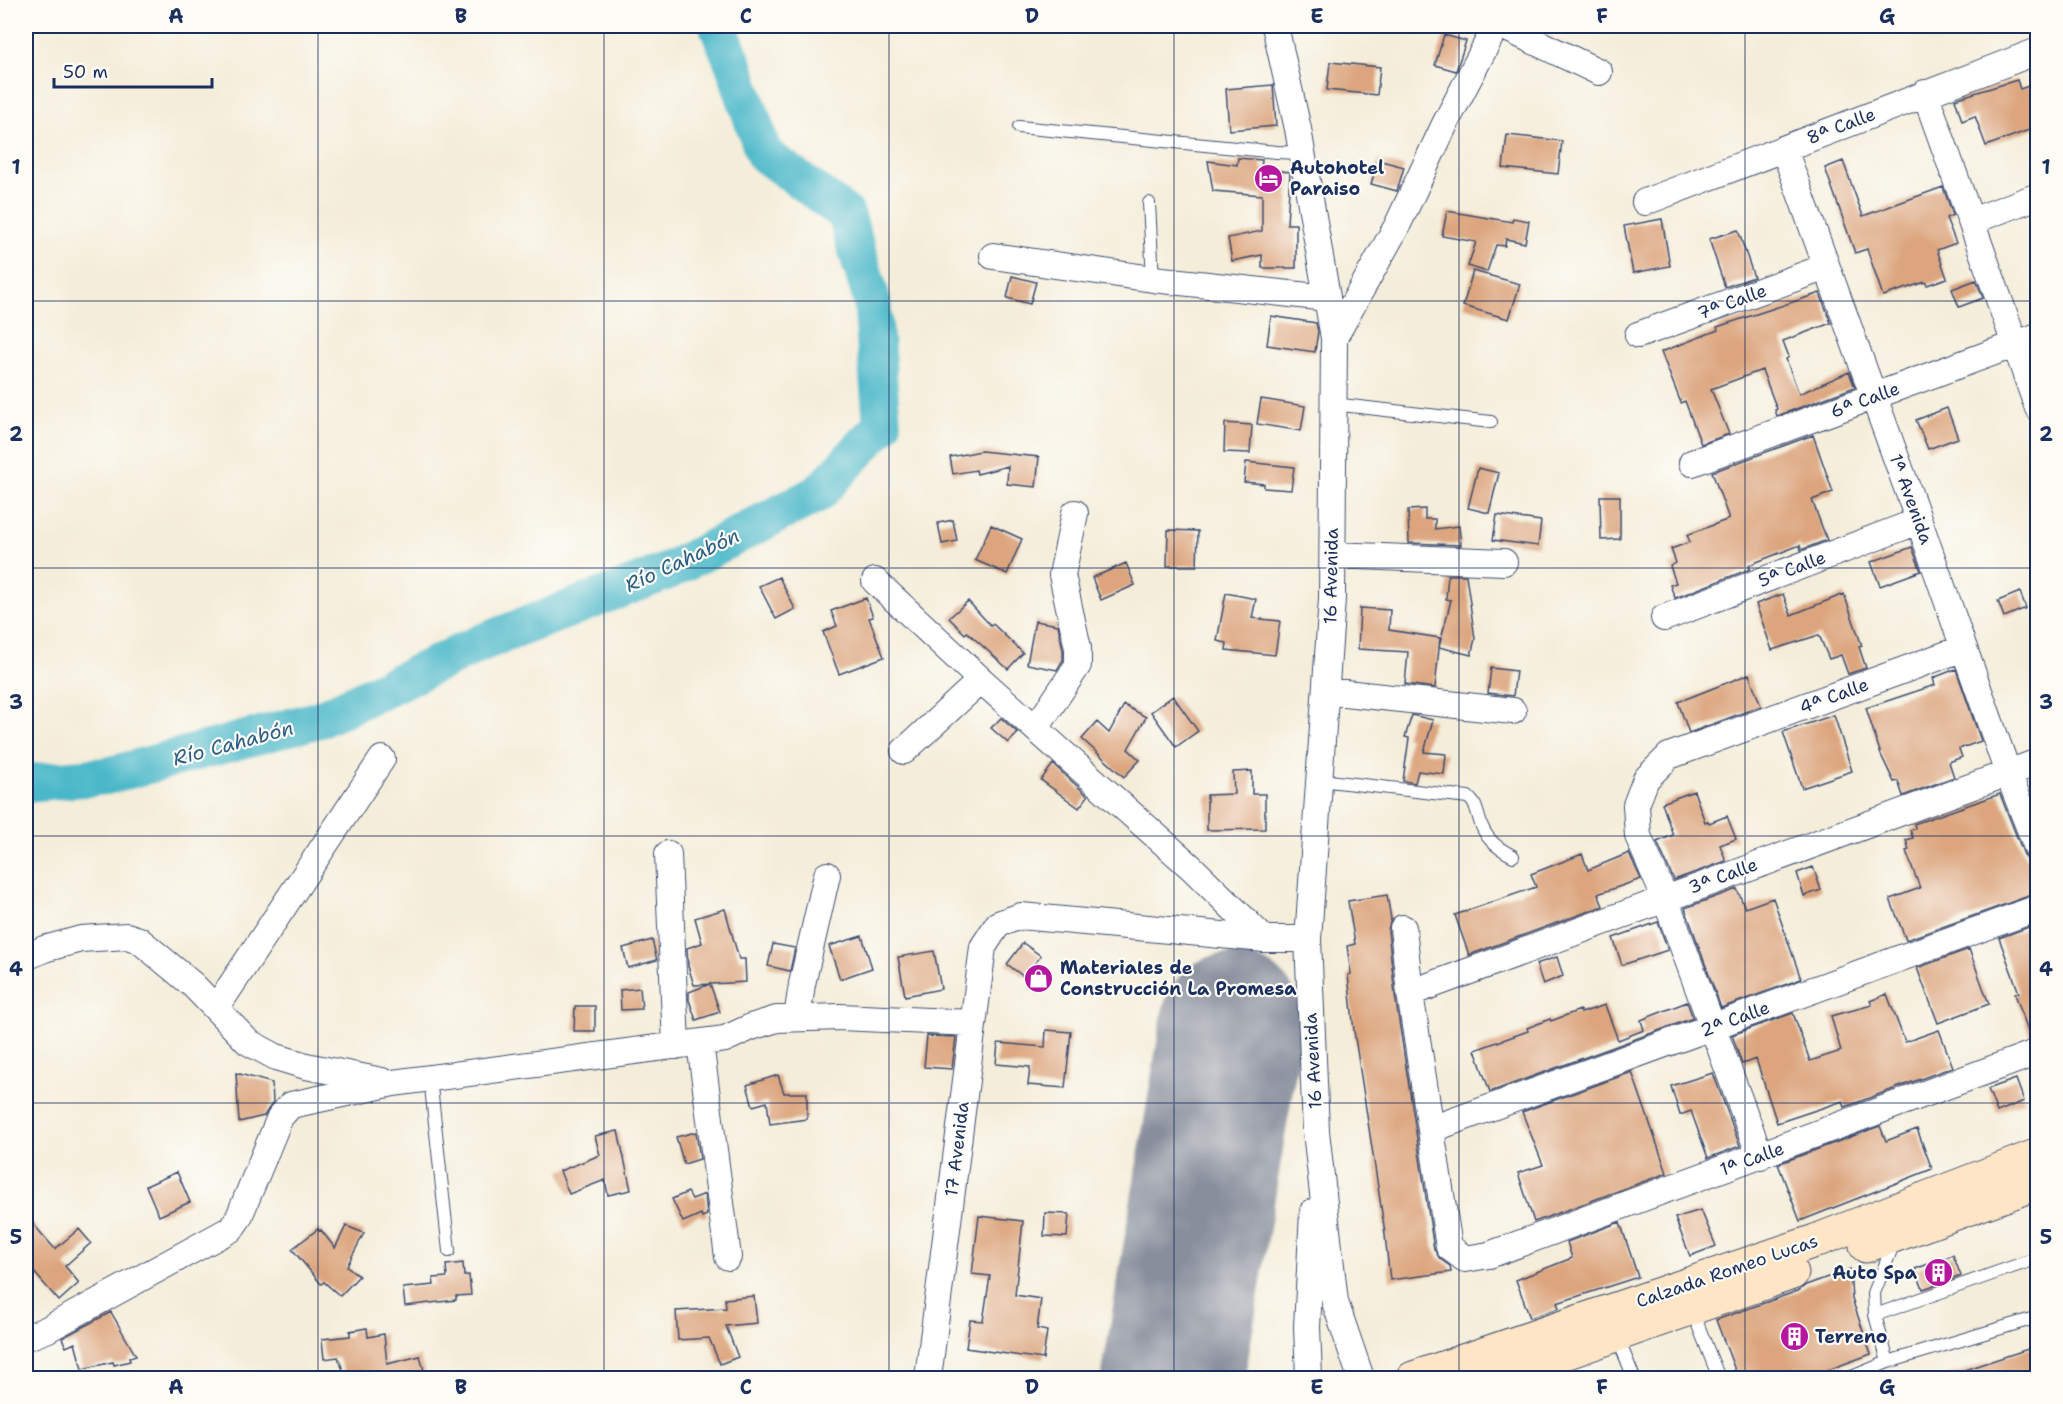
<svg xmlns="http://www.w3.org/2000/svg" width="2063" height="1404" font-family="'Shantell Sans',sans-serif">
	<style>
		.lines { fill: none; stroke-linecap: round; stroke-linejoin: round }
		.river { stroke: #4cb8c9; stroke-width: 38 }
		.runway { stroke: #888e9c; stroke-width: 142 }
		.building { fill: #dca57e }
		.lane-casing { stroke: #3c4c70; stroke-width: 14 }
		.street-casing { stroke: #3c4c70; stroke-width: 28 }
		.secondary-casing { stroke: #3c4c70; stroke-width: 35 }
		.lane { stroke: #fff; stroke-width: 12 }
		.street { stroke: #fff; stroke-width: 26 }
		.secondary { stroke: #fee5c5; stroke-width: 33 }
		.grid { fill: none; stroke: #1b2f5e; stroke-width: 1.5; stroke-opacity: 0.55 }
		.labels { text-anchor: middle; stroke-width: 4.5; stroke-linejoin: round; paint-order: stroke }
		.street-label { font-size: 18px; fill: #1b2f5e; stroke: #fdfcf7 }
		.poi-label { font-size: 18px; font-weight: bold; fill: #1b2f5e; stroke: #fdfcf7; text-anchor: start }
		.water-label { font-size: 20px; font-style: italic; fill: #2c5f83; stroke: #fdfcf7 }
		.neatline { fill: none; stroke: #1b2f5e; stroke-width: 2 }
		.grid-label { font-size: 20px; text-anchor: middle; font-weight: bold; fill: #1b2f5e }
	</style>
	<rect width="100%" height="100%" fill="#fdfcf7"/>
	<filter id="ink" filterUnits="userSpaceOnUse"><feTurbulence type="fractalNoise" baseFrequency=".0167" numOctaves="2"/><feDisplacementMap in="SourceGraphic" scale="12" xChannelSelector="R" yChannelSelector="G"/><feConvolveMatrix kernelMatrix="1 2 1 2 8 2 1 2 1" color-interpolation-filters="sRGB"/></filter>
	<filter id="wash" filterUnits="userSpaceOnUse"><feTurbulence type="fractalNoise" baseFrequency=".008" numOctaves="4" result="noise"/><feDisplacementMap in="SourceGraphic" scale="24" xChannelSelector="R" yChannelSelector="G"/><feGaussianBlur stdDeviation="1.35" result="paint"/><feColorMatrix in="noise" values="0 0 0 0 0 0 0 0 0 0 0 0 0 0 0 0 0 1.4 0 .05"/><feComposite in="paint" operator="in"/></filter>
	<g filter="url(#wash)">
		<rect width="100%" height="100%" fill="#f4edd9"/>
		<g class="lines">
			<path class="river" d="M 26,783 L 107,776 L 320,719 L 483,642 L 668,571 L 819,493 L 882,425 L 872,301 L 846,214 L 764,154 L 734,65 L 718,26"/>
			<path class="runway" d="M 1173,1378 L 1232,1024"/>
		</g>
		<g id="blocks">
			<path class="building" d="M 1444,35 L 1466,41 L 1456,71 L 1435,65 Z
				M 1330,62 L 1380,67 L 1377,95 L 1327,90 Z
				M 2017,80 L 2020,89 L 2037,83 L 2037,127 L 1986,146 L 1975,116 L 1962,121 L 1955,99 Z
				M 1273,85 L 1276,126 L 1229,130 L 1226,89 Z
				M 1507,135 L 1562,141 L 1558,174 L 1503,168 Z
				M 1238,158 L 1262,160 L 1261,169 L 1290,172 L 1287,224 L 1296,224 L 1296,268 L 1262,268 L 1262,255 L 1232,261 L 1228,238 L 1262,231 L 1262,195 L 1213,191 L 1208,161 L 1237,165 Z
				M 1378,160 L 1404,167 L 1397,191 L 1371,184 Z
				M 1843,161 L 1863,216 L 1943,187 L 1953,215 L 1946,218 L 1956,243 L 1937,250 L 1947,278 L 1927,285 L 1925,282 L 1883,296 L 1867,249 L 1855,253 L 1825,168 Z
				M 1447,211 L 1512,222 L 1513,218 L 1529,221 L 1525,243 L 1506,239 L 1505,246 L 1496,245 L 1487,272 L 1468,266 L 1476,242 L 1442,236 Z
				M 1662,219 L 1670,266 L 1633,273 L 1624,226 Z
				M 1738,230 L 1754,277 L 1725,287 L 1709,239 Z
				M 1473,271 L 1520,284 L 1509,319 L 1463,306 Z
				M 1012,276 L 1036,282 L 1030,304 L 1007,298 Z
				M 1976,280 L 1983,298 L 1959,307 L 1952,289 Z
				M 1820,293 L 1831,323 L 1783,341 L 1789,357 L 1786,359 L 1799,394 L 1849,372 L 1855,387 L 1777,416 L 1775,410 L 1777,409 L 1762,370 L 1711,389 L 1729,434 L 1701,444 L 1685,401 L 1681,403 L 1661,352 L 1718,330 L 1717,327 Z
				M 1271,316 L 1316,323 L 1318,331 L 1315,352 L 1267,345 Z
				M 1261,399 L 1305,406 L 1301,431 L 1257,424 Z
				M 1947,408 L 1958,438 L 1928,449 L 1916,420 Z
				M 1225,423 L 1252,425 L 1250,453 L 1224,452 Z
				M 1813,435 L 1833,492 L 1812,500 L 1827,540 L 1801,550 L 1800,545 L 1749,565 L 1750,569 L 1675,598 L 1670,585 L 1676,583 L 1670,566 L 1676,563 L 1671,549 L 1690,542 L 1687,535 L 1729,519 L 1712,472 Z
				M 981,451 L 1039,457 L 1036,487 L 1007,484 L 1008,466 L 977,474 L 976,470 L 953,474 L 950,457 Z
				M 1246,462 L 1294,467 L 1291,490 L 1264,488 L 1264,484 L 1244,482 Z
				M 1478,468 L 1499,473 L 1489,513 L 1468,508 Z
				M 1600,496 L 1620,496 L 1620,539 L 1601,540 Z
				M 1425,509 L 1425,519 L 1435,519 L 1435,529 L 1459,526 L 1461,545 L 1409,543 L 1408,510 Z
				M 1497,515 L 1541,521 L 1538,546 L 1493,540 Z
				M 953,520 L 957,541 L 942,544 L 938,523 Z
				M 991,525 L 1022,539 L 1007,574 L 975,560 Z
				M 1168,530 L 1198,531 L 1197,566 L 1167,566 Z
				M 1912,547 L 1921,571 L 1880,586 L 1871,562 Z
				M 1126,563 L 1135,585 L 1101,600 L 1092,578 Z
				M 1448,575 L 1466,575 L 1475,639 L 1471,655 L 1439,647 L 1451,600 L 1446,599 Z
				M 779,577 L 795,609 L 776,619 L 759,586 Z
				M 2020,592 L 2026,608 L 2004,617 L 1998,601 Z
				M 1226,593 L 1256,599 L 1252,618 L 1280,621 L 1275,655 L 1226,650 L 1227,643 L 1217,641 Z
				M 1783,594 L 1791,615 L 1844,594 L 1862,646 L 1859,647 L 1866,668 L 1848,674 L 1841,655 L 1829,659 L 1819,635 L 1772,650 L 1756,604 Z
				M 866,598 L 873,617 L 869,618 L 884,657 L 839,674 L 823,632 L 837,626 L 831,611 Z
				M 968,601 L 991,626 L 993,624 L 1023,653 L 1008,669 L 967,632 L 965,634 L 949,618 Z
				M 1360,608 L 1390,610 L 1389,630 L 1440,638 L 1435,688 L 1405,684 L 1408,652 L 1358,649 Z
				M 1035,621 L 1058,625 L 1063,650 L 1063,660 L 1057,670 L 1027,664 Z
				M 1491,668 L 1516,671 L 1513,696 L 1488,693 Z
				M 1956,669 L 1981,741 L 1959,749 L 1962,757 L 1949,762 L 1954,777 L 1903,796 L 1898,781 L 1894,782 L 1881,755 L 1866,708 L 1935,685 L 1933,678 Z
				M 1749,674 L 1761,706 L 1689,733 L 1678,702 Z
				M 1173,696 L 1198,731 L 1176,747 L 1151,712 Z
				M 1124,705 L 1146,717 L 1128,749 L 1140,760 L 1124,777 L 1082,739 L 1097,722 L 1109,733 Z
				M 1412,715 L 1433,720 L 1424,752 L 1446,754 L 1444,774 L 1418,771 L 1415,783 L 1403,781 L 1409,738 L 1405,737 Z
				M 1834,715 L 1852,771 L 1802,788 L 1783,732 Z
				M 1001,718 L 1018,733 L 1008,743 L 991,728 Z
				M 1053,764 L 1088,796 L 1079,808 L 1041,780 Z
				M 1252,771 L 1252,794 L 1265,794 L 1265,829 L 1207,830 L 1207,795 L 1234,794 L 1233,772 Z
				M 1694,791 L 1705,822 L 1708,821 L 1709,823 L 1727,816 L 1736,839 L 1720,845 L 1726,861 L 1674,880 L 1657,842 L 1673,835 L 1662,803 Z
				M 2000,794 L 2024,855 L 2028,861 L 2033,864 L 2037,875 L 2037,893 L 1906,940 L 1890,899 L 1920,888 L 1906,851 L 1909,850 L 1906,840 L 1913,838 L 1910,830 L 1915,828 L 1914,824 Z
				M 1629,853 L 1641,879 L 1598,894 L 1603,906 L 1469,955 L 1455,915 L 1536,887 L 1531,874 L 1582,854 L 1588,870 Z
				M 1813,867 L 1821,890 L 1804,896 L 1797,873 Z
				M 1737,889 L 1745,908 L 1773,898 L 1801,979 L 1721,1008 L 1685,908 Z
				M 1387,895 L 1391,919 L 1388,930 L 1395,995 L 1434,1249 L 1440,1259 L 1450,1266 L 1451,1272 L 1390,1280 L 1384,1226 L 1354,1031 L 1348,975 L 1351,974 L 1347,946 L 1355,944 L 1348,901 Z
				M 725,909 L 739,959 L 745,959 L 746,982 L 694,985 L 688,966 L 687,948 L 702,943 L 695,918 Z
				M 1658,922 L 1668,950 L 1622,965 L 1613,938 Z
				M 2037,924 L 2037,1037 L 2031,1039 L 2015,994 L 2019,993 L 1999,938 Z
				M 862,936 L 872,968 L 840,979 L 829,946 Z
				M 652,940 L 657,960 L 628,968 L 623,948 Z
				M 1023,943 L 1041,956 L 1024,977 L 1007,964 Z
				M 773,944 L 795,948 L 790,971 L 768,966 Z
				M 1969,949 L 1989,1004 L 1938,1023 L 1917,968 Z
				M 934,951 L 941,989 L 905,996 L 898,957 Z
				M 1557,957 L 1563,976 L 1543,984 L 1536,964 Z
				M 710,984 L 720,1012 L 696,1020 L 689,1000 L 689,992 Z
				M 640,988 L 642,1009 L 621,1010 L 620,990 Z
				M 1887,994 L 1905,1042 L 1939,1030 L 1953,1067 L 1845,1107 L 1843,1101 L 1777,1123 L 1756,1059 L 1742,1064 L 1732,1035 L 1793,1013 L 1810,1061 L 1841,1051 L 1831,1016 L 1872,1005 L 1870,1001 Z
				M 1687,1002 L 1693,1018 L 1490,1092 L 1475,1050 L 1528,1031 L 1527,1028 L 1550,1019 L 1551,1021 L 1580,1010 L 1581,1013 L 1605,1005 L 1618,1040 L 1644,1030 L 1641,1020 Z
				M 575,1006 L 595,1006 L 595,1031 L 574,1031 Z
				M 1046,1030 L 1071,1032 L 1065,1088 L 1028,1085 L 1030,1067 L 996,1064 L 998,1043 L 1045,1047 Z
				M 927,1036 L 956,1037 L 952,1069 L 924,1067 Z
				M 1632,1072 L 1667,1173 L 1534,1222 L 1518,1173 L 1543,1165 L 1522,1112 Z
				M 236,1073 L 272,1083 L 273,1102 L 264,1116 L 239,1122 Z
				M 1713,1073 L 1740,1146 L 1708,1158 L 1691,1111 L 1680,1115 L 1671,1086 Z
				M 778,1075 L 784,1093 L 807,1093 L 807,1119 L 770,1124 L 767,1102 L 753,1106 L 747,1085 Z
				M 2016,1079 L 2024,1101 L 1997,1112 L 1988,1089 Z
				M 1880,1126 L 1886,1141 L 1917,1129 L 1932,1169 L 1800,1221 L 1778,1164 Z
				M 618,1131 L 631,1190 L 608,1195 L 605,1180 L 569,1194 L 560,1171 L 600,1155 L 595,1136 Z
				M 696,1132 L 700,1159 L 684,1164 L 676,1137 Z
				M 177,1172 L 190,1202 L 159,1216 L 146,1186 Z
				M 688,1192 L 692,1199 L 705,1194 L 707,1215 L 702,1217 L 701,1214 L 683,1222 L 672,1199 Z
				M 1701,1210 L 1716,1246 L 1690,1256 L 1675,1218 Z
				M 1045,1213 L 1069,1214 L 1067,1237 L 1044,1236 Z
				M 26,1216 L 55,1249 L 79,1229 L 91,1243 L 65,1266 L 79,1283 L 59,1301 L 26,1263 Z
				M 979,1216 L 1023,1221 L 1015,1295 L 1041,1299 L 1037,1329 L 1047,1331 L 1043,1359 L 966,1348 L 970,1320 L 983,1321 L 990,1276 L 972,1274 Z
				M 1620,1222 L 1638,1277 L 1557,1303 L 1559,1308 L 1530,1318 L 1516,1280 L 1572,1258 L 1567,1242 Z
				M 346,1226 L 364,1233 L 347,1266 L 359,1276 L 340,1296 L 324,1282 L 321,1284 L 292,1249 L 318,1229 L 319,1231 L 321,1230 L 335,1248 Z
				M 1953,1255 L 1961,1276 L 1923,1289 L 1915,1269 Z
				M 463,1263 L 464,1276 L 469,1275 L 471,1295 L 456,1296 L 456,1300 L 405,1306 L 403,1288 L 434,1285 L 433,1278 L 447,1277 L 446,1265 Z
				M 1850,1269 L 1852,1299 L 1871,1354 L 1806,1378 L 1738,1378 L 1716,1320 L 1798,1291 L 1806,1285 Z
				M 754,1296 L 757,1323 L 726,1326 L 738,1357 L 720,1364 L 709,1338 L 678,1340 L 676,1311 L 726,1308 L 725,1299 Z
				M 111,1312 L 136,1356 L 129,1358 L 130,1361 L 114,1365 L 113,1362 L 82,1369 L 75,1343 L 66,1347 L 62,1338 Z
				M 367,1328 L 368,1337 L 384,1334 L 387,1364 L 420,1356 L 426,1378 L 346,1378 L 338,1357 L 324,1359 L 322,1339 L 350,1336 L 350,1331 Z
				M 2037,1346 L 2037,1378 L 1950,1378 L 1949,1375 Z"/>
		</g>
	</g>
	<g filter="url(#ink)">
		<use href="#blocks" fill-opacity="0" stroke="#3c4c70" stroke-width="1.5"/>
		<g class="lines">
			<defs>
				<path id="lane" d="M 1019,127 L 1277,152 L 1302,153
					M 1149,203 L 1153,279
					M 1333,404 L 1491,422
					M 1320,780 L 1468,797 C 1476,804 1476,808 1479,818 C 1484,837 1495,847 1513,856
					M 430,1078 L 449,1251
					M 1692,1310 L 1719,1378
					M 1875,1315 L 2038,1258
					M 1617,1336 L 1634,1378
					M 1888,1362 L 1875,1315 L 1874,1293 L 1895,1240
					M 1849,1378 L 1888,1362 L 2038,1317"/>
				<path id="street" d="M 1275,26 L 1298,129 L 1334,338 L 1332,599 L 1308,939 L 1316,1131 L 1335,1302 L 1361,1378
					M 1502,26 L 1599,72
					M 1925,93 L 2038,408
					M 1784,149 L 1919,521 L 2008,773 L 2038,850
					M 1645,202 L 2038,51
					M 1972,221 L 2038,196
					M 993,256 L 1153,279 L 1327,298
					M 1638,335 L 1826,267
					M 1334,338 L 1397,226 L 1445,124 L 1496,26
					M 1692,463 L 2038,336
					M 1333,555 L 1504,562
					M 875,581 L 981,680 L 1192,868 L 1264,939
					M 1664,618 L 1919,521
					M 1326,691 L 1513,711
					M 1036,728 L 1078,665 L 1078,648 L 1062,575 L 1075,513
					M 904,751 L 981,680
					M 668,854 L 676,1046
					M 1403,928 L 1410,993 L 1449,1247 L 1465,1259 L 1489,1255 L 2038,1052
					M 26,957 L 44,949 L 81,939 L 127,936 L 139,940 L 193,985 L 248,1042 L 276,1057 L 306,1066 L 382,1081
					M 1410,993 L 2038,762
					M 216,1008 L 382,759
					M 797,1018 L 802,984 L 827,875
					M 700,1043 L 728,1257
					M 1432,1129 L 2038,908
					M 1760,1156 L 1665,898 L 1638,836 L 1636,805 L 1646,779 L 1669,756 L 1964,648
					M 26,1335 L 30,1336 L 46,1330 L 231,1229 L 239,1217 L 280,1117 L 291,1105 L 393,1083 L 725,1039 L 751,1027 L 777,1019 L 840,1017 L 973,1023
					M 928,1378 L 983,947 L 998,924 L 1021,916 L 1264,939 L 1308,939
					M 1309,1378 L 1307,1327 L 1313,1212"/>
				<path id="secondary" d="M 1866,1246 L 2038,1183
					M 1413,1378 L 1815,1241 L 2038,1155
					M 1494,1378 L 1792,1273"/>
			</defs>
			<use href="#lane" class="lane-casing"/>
			<use href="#street" class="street-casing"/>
			<use href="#secondary" class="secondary-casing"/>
			<use href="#lane" class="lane"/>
			<use href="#street" class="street"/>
			<use href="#secondary" class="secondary"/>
		</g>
	</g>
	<path class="grid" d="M 318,26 L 318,1378M 604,26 L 604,1378M 889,26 L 889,1378M 1174,26 L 1174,1378M 1459,26 L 1459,1378M 1745,26 L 1745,1378M 26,301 L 2038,301M 26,568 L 2038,568M 26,836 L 2038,836M 26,1103 L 2038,1103"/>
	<defs>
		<symbol id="hotel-disc" viewBox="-11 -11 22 22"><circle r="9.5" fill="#b5179e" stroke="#fdfcf7"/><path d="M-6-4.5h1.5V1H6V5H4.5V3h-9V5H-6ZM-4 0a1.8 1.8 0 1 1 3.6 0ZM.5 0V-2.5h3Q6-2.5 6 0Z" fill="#fff"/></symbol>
		<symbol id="shop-disc" viewBox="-11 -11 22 22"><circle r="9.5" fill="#b5179e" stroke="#fdfcf7"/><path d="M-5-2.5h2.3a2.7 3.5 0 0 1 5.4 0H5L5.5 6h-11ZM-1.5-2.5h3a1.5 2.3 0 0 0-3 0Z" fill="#fff"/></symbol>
		<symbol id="building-disc" viewBox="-11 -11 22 22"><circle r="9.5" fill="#b5179e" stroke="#fdfcf7"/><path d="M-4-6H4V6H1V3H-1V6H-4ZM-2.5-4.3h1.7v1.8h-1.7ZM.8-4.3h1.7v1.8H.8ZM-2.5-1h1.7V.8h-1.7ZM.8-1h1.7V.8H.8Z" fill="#fff"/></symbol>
	</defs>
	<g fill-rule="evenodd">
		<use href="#hotel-disc" x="1252" y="162" width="33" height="33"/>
		<use href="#shop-disc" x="1022" y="962" width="33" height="33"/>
		<use href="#building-disc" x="1922" y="1256" width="33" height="33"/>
		<use href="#building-disc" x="1778" y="1320" width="33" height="33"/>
	</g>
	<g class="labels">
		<g class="street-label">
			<text transform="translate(1841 126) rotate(-21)" y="6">8ª Calle</text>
			<text transform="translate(1732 302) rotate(-20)" y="6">7ª Calle</text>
			<text transform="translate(1865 400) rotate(-20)" y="6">6ª Calle</text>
			<text transform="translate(1911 499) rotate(70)" y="6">1ª Avenida</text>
			<text transform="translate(1792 569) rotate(-21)" y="6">5ª Calle</text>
			<text transform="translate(1331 576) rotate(-89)" y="6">16 Avenida</text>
			<text transform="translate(1834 696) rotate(-20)" y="6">4ª Calle</text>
			<text transform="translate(1723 876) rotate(-20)" y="6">3ª Calle</text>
			<text transform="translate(1735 1019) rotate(-20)" y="6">2ª Calle</text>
			<text transform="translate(1313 1061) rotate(-93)" y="6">16 Avenida</text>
			<text transform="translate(957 1149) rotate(-83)" y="6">17 Avenida</text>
			<text transform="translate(1752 1159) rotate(-20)" y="6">1ª Calle</text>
			<text transform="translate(1727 1271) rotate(-19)" y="6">Calzada Romeo Lucas</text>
		</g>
		<g class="poi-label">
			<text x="1290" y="174">Autohotel<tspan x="1290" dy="21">Paraiso</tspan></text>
			<text x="1060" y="974">Materiales de<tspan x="1060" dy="21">Construcción La Promesa</tspan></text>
			<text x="1917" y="1279" text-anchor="end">Auto Spa</text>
			<text x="1815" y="1343">Terreno</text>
		</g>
		<g class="water-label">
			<text transform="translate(682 560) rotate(-25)" y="7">Río Cahabón</text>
			<text transform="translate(233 743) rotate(-15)" y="7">Río Cahabón</text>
		</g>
	</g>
	<rect width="2063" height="1404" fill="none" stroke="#fdfcf7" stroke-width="66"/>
	<path d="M54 78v9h158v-9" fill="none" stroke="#1b2f5e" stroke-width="3"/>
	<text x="63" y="78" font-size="18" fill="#1b2f5e" stroke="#fdfcf7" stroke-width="4.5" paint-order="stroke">50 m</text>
	<rect x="33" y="33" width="1997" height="1338" class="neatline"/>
	<g class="grid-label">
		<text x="176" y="23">A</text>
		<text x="461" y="23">B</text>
		<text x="746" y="23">C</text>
		<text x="1032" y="23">D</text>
		<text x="1317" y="23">E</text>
		<text x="1602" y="23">F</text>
		<text x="1887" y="23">G</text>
		<text x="16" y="174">1</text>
		<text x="2046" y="174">1</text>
		<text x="16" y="441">2</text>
		<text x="2046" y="441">2</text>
		<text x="16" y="709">3</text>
		<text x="2046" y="709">3</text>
		<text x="16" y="976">4</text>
		<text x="2046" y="976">4</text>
		<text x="16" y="1244">5</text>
		<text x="2046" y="1244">5</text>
		<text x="176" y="1394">A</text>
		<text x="461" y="1394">B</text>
		<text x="746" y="1394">C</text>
		<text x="1032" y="1394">D</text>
		<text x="1317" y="1394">E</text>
		<text x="1602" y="1394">F</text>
		<text x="1887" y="1394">G</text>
	</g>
</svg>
